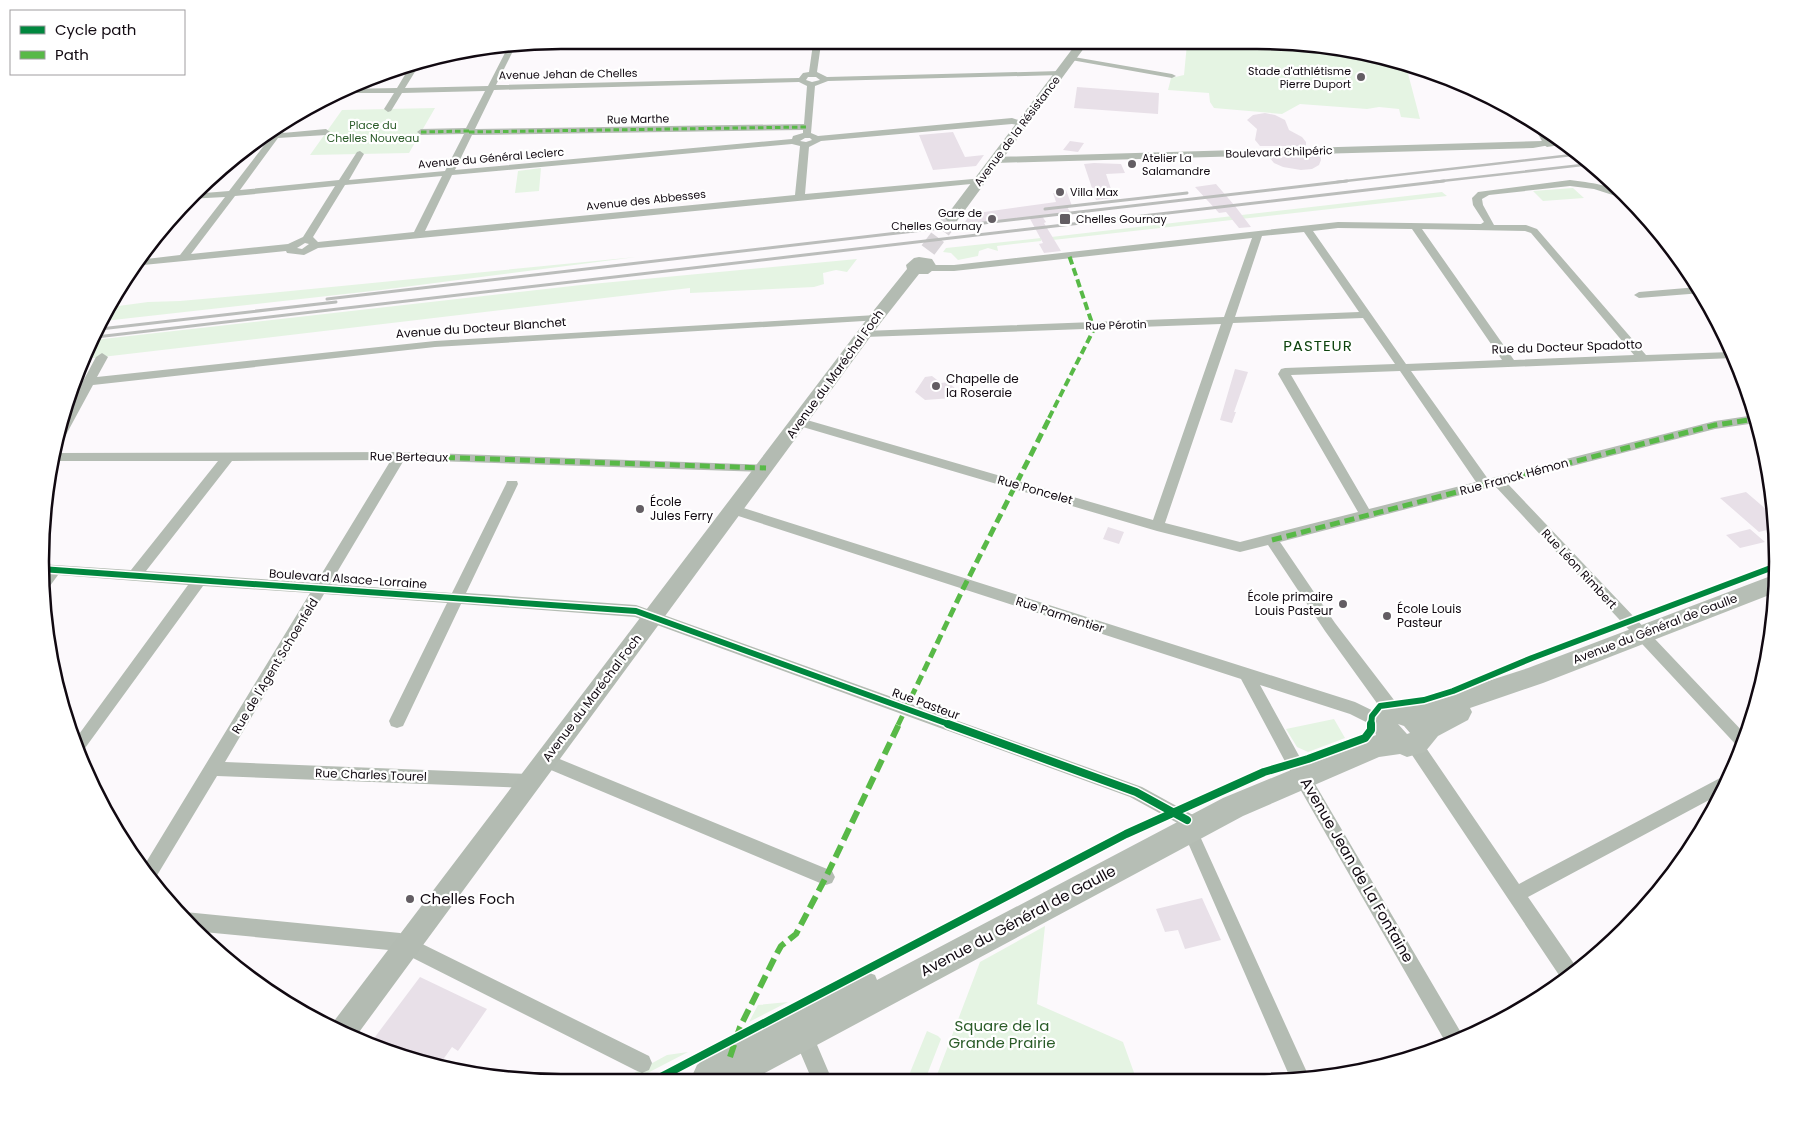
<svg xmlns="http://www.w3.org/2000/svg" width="1818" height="1123" font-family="Poppins,sans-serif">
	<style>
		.green { fill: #e5f4e3 }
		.building { fill: #e8e0e8 }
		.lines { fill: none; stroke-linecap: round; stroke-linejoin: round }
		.secondary-tunnel { stroke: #d9d5d9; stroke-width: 16; stroke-dasharray: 16 8; stroke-linecap: butt }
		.street { fill: #b4bcb3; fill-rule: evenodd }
		.secondary { fill: #b3bbb2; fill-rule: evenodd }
		.primary { fill: #b6beb5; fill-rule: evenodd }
		.rail-far1 { stroke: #bbbdbb; stroke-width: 2.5 }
		.rail { stroke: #bbbdbb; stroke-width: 3 }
		.quiet-far3 { stroke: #58b947; stroke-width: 3; stroke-dasharray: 5.5 3; stroke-linecap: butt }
		.quiet-far2 { stroke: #58b947; stroke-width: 4; stroke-dasharray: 8 4; stroke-linecap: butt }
		.quiet-far1 { stroke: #58b947; stroke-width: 5; stroke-dasharray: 10 5; stroke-linecap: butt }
		.quiet { stroke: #58b947; stroke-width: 6; stroke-dasharray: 13 6; stroke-linecap: butt }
		.cycleway-far1-casing { stroke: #fff; stroke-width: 9 }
		.cycleway-casing { stroke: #fff; stroke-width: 11 }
		.cycleway-far1 { stroke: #00873e; stroke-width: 6 }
		.cycleway { stroke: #00873e; stroke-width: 8 }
		.poi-dot { fill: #635d63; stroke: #fff; stroke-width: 2 }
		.labels { text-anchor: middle; stroke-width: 4.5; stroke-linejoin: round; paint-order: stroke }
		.far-poi-label { font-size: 11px; fill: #110911; stroke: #fff; text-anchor: start }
		.far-street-label { font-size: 11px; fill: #110911; stroke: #fff }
		.far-park-label { font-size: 11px; fill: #2a5b28; stroke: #fff }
		.street-label { font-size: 12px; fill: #110911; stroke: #fff }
		.poi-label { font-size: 12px; fill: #110911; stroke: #fff; text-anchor: start }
		.quarter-label { font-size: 15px; letter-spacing: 1px; fill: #0e440e; stroke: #fff }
		.near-street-label { font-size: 15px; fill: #110911; stroke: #fff }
		.near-poi-label { font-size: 15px; fill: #110911; stroke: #fff; text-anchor: start }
		.near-park-label { font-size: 15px; fill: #2a5b28; stroke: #fff }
		.rim { fill: none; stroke: #110911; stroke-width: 2.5 }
	</style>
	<rect width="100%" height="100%" fill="#fcf9fc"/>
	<path class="green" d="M 1187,44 L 1324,44 L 1406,66 L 1420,119 L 1401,117 L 1399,109 L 1379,107 L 1367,109 L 1300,104 L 1282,114 L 1214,108 L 1210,102 L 1209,93 L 1168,90 L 1171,78 L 1184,75 Z
		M 435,108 L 409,153 L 310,155 L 342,110 Z
		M 541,168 L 539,191 L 515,193 L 518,171 Z
		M 1573,188 L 1584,198 L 1543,201 L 1533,191 Z
		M 1442,192 L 1447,196 L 1053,240 L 1051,237 Z
		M 1041,238 L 1041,241 L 997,246 L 998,251 L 988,248 L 979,251 L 978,256 L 958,260 L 951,253 L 943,252 L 946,248 Z
		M 636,257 L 381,290 L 104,321 L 111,307 L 148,302 L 180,301 L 270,293 Z
		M 857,259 L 847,272 L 836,270 L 823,273 L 824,284 L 814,287 L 690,293 L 690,288 L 85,359 L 94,340 L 581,285 Z
		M 1334,719 L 1345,738 L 1308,752 L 1297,747 L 1286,729 Z
		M 1045,926 L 1037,1004 L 1123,1042 L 1137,1081 L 935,1080 L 980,962 Z
		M 788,1002 L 749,1022 L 758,1005 Z
		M 927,1031 L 938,1036 L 941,1039 L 925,1080 L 907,1080 Z
		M 688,1052 L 636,1079 L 623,1079 L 667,1055 Z"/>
	<path class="building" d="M 1077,87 L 1159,93 L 1158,114 L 1074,108 Z
		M 1265,113 L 1275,115 L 1285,120 L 1289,130 L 1302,137 L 1306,142 L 1306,146 L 1260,146 L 1255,140 L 1257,129 L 1247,120 L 1253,115 Z
		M 953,132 L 965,157 L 984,155 L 976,166 L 933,170 L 919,135 Z
		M 1070,141 L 1084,143 L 1078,152 L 1063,150 Z
		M 1320,156 L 1321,160 L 1319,165 L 1312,169 L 1301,170 L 1283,167 L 1274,163 L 1269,157 Z
		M 1094,163 L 1121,164 L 1125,173 L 1106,174 L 1114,198 L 1096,200 L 1084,164 Z
		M 1216,184 L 1235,206 L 1251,227 L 1239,228 L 1226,212 L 1219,213 L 1195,187 Z
		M 1056,190 L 1066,190 L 1072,206 L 1067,207 L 1071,213 L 1042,216 L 1046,222 L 1044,223 L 1061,251 L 1044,253 L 1039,244 L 1043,243 L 1029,217 L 963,225 L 970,214 L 1056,202 L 1053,193 L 1056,193 Z
		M 1235,369 L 1248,372 L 1234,412 L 1236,412 L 1232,423 L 1220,420 Z
		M 932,376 L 941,383 L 948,382 L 957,390 L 952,398 L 925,400 L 915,392 L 925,377 Z
		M 1746,492 L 1774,516 L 1775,528 L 1759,532 L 1720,498 Z
		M 1108,527 L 1124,532 L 1119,544 L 1103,539 Z
		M 1750,529 L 1765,542 L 1740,548 L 1726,535 Z
		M 1202,898 L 1221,940 L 1185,949 L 1178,930 L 1165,932 L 1156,909 Z
		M 420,977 L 487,1009 L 458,1051 L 452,1047 L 440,1064 L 369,1045 Z"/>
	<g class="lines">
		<path class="secondary-tunnel" d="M 928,250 L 952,218"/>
		<path class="street" d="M 813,44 L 821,44 L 817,72 L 827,77 L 1060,71 L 1064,73 L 1060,75 L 828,81 L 815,86 L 811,133 L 818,136 L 1012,118 L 1028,123 L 1024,126 L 1012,124 L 821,141 L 809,147 L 805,194 L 984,178 L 986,180 L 981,183 L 318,248 L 304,255 L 287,253 L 286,251 L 133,266 L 138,260 L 180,255 L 225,197 L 187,199 L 192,194 L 229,191 L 269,139 L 258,139 L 266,134 L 273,133 L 279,126 L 290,119 L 291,121 L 283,133 L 326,129 L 330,132 L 326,135 L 278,138 L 240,190 L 339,180 L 357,152 L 360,151 L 364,154 L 349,180 L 445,171 L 464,134 L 421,135 L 417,132 L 421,129 L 466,128 L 485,91 L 402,93 L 391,111 L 388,112 L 384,109 L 394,93 L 333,93 L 342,89 L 397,88 L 412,63 L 421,62 L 405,88 L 488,86 L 509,45 L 516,45 L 496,85 L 799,78 L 803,73 L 809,72 ZM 808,77 L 816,77 L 820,80 L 812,82 L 806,80 ZM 799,82 L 807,86 L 804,124 L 475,129 L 494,90 ZM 803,130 L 803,133 L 793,136 L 792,139 L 455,170 L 472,135 ZM 805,138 L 810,138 L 812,140 L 806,142 L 800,141 ZM 792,144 L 800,146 L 795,195 L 425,231 L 452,175 ZM 442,176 L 414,232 L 318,242 L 313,237 L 345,185 ZM 335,186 L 303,237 L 288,244 L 191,254 L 235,196 ZM 305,243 L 309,244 L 302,249 L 297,248 Z
			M 1068,56 L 1172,74 L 1176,76 L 1172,78 L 1071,60 L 1068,60 Z
			M 1535,125 L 1544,131 L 1551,143 L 1550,145 L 1533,148 L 995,163 L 990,160 L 995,157 L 1542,141 L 1534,127 Z
			M 1570,180 C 1590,183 1613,184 1628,198 L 1622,198 L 1594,189 L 1570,186 L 1489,195 L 1482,199 L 1483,205 L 1494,225 L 1526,225 L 1537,229 L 1646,355 L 1731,352 L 1734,358 L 1411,371 L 1488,479 L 1715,421 L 1755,415 L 1756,423 L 1715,429 L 1507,483 L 1746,735 L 1740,749 L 1495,486 L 1280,542 L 1335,623 L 1404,713 L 1401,718 L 1396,720 L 1391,718 L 1379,706 L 1325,631 L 1268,545 L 1240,552 L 1157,531 L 796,425 L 794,422 L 800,418 L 1153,520 L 1221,324 L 865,337 L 859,334 L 865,331 L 1224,317 L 1252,238 L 954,271 L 929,271 L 924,268 L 929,265 L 954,265 L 1338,222 L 1481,224 L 1484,222 L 1473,205 L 1472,198 L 1478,192 ZM 1338,228 L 1412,229 L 1502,360 L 1406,364 L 1313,231 ZM 1422,229 L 1525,231 L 1531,233 L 1634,355 L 1514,360 ZM 1304,232 L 1359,312 L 1235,317 L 1262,236 ZM 1363,318 L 1395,364 L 1285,368 L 1281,369 L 1278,374 L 1358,512 L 1240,542 L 1165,523 L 1233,323 ZM 1400,371 L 1476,482 L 1369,509 L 1291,375 Z
			M 1698,287 L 1702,293 L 1639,298 L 1634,295 L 1639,292 Z
			M 876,315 L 880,316 L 881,318 L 880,320 L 435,347 L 93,385 L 61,444 L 56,445 L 61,422 L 96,357 L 102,353 L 108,357 L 97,377 L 435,341 Z
			M 400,452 L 770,465 L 772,468 L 770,471 L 766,472 L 404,460 L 330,584 L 452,593 L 506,484 L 507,481 L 517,481 L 518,484 L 466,593 L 636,605 L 1142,787 L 1193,815 L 1195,820 L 1194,823 L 1310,1079 L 1292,1082 L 1182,829 L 1183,826 L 1130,797 L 635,617 L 461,604 L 403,726 L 397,728 L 391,726 L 389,721 L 447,603 L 324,594 L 225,762 L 529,774 L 535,776 L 537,781 L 535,786 L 529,788 L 217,776 L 153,882 L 142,869 L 310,593 L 203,586 L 80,755 L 74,741 L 188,585 L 58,575 L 47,590 L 42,591 L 41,577 L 43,574 L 41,574 L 40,564 L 131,570 L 218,461 L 53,461 L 54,453 ZM 391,460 L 316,583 L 146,571 L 232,461 Z
			M 734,505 L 1355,702 L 1390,719 L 1392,724 L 1390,729 L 1384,731 L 1350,714 L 1260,685 L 1308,772 L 1463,1036 L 1446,1043 L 1296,782 L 1241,679 L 729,513 L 727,510 L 729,507 Z
			M 1414,737 L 1420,739 L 1519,884 L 1722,777 L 1730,776 L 1724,792 L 1528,897 L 1577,968 L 1577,970 L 1563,981 L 1408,749 L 1406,744 L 1408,739 Z
			M 545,753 L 832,871 L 835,877 L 832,883 L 826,885 L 820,883 L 539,765 L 537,760 L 539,755 Z
			M 185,912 L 400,933 L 649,1056 L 652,1063 L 649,1070 L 642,1073 L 635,1070 L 399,951 L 193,931 L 180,914 Z
			M 802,1023 L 809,1026 L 832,1080 L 812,1080 L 792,1033 L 795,1026 Z"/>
		<path class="secondary" d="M 1076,44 L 1087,44 L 957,221 L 947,221 L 945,218 L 947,215 Z
			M 1557,138 L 1567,144 L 1547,147 L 1541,143 L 1542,140 Z
			M 919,257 L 932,259 L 937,267 L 928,274 L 919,274 L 882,321 L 354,1039 L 331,1025 L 870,315 L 907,269 L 906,265 L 914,258 Z"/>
		<path class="primary" d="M 1776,574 L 1777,592 L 1543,683 L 1470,708 L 1472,712 L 1468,720 L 1438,736 L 1425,752 L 1407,757 L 1400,754 L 1379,757 L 1243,816 L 752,1080 L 693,1079 L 692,1076 L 697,1065 L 719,1046 L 853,975 L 864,971 L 875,975 L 877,980 L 1223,798 L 1376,735 L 1372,722 L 1380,708 C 1395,703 1408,704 1423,702 L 1528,668 ZM 1398,724 L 1404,726 L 1410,733 L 1407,734 Z"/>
		<path class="rail-far1" d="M 1337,182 L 1581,154
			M 1433,182 L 1591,164"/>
		<path class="rail" d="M 1045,209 L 1187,193
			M 327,299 L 1347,181
			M 100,329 L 336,302
			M 96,337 L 1444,181"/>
		<path class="quiet-far3" d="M 421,132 L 469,131
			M 469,132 L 807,127"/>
		<path class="quiet-far2" d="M 1049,418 L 1094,329 L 1069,255"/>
		<path class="quiet-far1" d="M 400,456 L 766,468
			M 1272,540 L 1715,425 L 1756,419
			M 898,725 L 963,589 L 1050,417"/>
		<path class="quiet" d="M 730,1057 L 740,1027 L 776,955 L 781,946 L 796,934 L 826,877 L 899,724"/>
		<defs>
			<path id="cycleway-far1" d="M 41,569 L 636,611 L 951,725
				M 1371,725 L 1372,716 L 1380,706 L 1424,700 L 1453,691 L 1532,658 L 1776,566"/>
			<path id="cycleway" d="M 948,724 L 1136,792 L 1187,820
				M 657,1079 L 1126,834 L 1264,772 L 1308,759 L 1365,738 L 1371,730 L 1371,724"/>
		</defs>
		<use href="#cycleway-far1" class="cycleway-far1-casing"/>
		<use href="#cycleway" class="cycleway-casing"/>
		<use href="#cycleway-far1" class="cycleway-far1"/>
		<use href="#cycleway" class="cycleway"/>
	</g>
	<g class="poi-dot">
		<circle cx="1361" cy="77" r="5"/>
		<circle cx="1132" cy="164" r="5"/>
		<circle cx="1060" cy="192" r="5"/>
		<circle cx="992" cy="219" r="5"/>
		<rect x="1059" y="213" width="12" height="12" rx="2.5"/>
		<circle cx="936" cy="386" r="5"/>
		<circle cx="640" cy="509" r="5"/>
		<circle cx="1343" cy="604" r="5"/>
		<circle cx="1387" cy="616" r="5"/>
		<circle cx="410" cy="899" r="5"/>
	</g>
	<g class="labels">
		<g class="far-poi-label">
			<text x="1351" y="75" text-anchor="end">Stade d'athlétisme<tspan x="1351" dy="13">Pierre Duport</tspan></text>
			<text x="1142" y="162">Atelier La<tspan x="1142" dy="13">Salamandre</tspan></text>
			<text x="1070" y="196">Villa Max</text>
			<text x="982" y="217" text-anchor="end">Gare de<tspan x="982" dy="13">Chelles Gournay</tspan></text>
			<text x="1076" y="223">Chelles Gournay</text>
		</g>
		<g class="far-street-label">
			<text transform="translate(568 74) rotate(-1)" y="4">Avenue Jehan de Chelles</text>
			<text transform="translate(638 119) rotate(-1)" y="4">Rue Marthe</text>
			<text transform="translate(1017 131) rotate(-53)" y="4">Avenue de la Résistance</text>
			<text transform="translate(1279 152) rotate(-2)" y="4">Boulevard Chilpéric</text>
			<text transform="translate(491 158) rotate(-5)" y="4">Avenue du Général Leclerc</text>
			<text transform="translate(646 200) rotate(-6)" y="4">Avenue des Abbesses</text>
			<text transform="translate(1116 325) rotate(-2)" y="4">Rue Pérotin</text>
		</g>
		<g class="far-park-label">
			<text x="373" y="129">Place du<tspan x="373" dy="13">Chelles Nouveau</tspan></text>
		</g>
		<g class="street-label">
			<text transform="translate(481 328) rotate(-4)" y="4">Avenue du Docteur Blanchet</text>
			<text transform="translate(1567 347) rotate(-2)" y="4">Rue du Docteur Spadotto</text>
			<text transform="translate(835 374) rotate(-54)" y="4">Avenue du Maréchal Foch</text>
			<text transform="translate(409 457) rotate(1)" y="4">Rue Berteaux</text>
			<text transform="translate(1514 477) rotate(-15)" y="4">Rue Franck Hémon</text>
			<text transform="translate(1035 490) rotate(16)" y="4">Rue Poncelet</text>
			<text transform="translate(1579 569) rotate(47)" y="4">Rue Léon Rimbert</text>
			<text transform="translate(348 579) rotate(4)" y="4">Boulevard Alsace-Lorraine</text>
			<text transform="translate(1060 615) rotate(18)" y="4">Rue Parmentier</text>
			<text transform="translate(1655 629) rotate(-21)" y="4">Avenue du Général de Gaulle</text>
			<text transform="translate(275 666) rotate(-59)" y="4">Rue de l'Agent Schoenfeld</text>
			<text transform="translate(592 698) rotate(-53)" y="4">Avenue du Maréchal Foch</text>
			<text transform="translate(926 704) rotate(20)" y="4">Rue Pasteur</text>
			<text transform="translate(371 775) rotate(2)" y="4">Rue Charles Tourel</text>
		</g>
		<g class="poi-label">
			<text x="946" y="383">Chapelle de<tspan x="946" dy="14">la Roseraie</tspan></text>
			<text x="650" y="506">École<tspan x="650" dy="14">Jules Ferry</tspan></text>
			<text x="1333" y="601" text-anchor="end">École primaire<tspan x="1333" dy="14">Louis Pasteur</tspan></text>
			<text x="1397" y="613">École Louis<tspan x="1397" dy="14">Pasteur</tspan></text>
		</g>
		<g class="quarter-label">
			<text x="1318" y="351">PASTEUR</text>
		</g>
		<g class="near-street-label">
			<text transform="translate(1357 870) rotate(60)" y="5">Avenue Jean de La Fontaine</text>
			<text transform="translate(1018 921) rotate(-28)" y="5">Avenue du Général de Gaulle</text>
		</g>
		<g class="near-poi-label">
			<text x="420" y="904">Chelles Foch</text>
		</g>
		<g class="near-park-label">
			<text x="1002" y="1031">Square de la<tspan x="1002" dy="17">Grande Prairie</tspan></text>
		</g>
	</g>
	<path d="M0 0H1818V1123H0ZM561 49H1257A512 512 0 0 1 1769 561V562A512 512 0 0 1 1257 1074H561A512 512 0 0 1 49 562V561A512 512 0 0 1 561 49Z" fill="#fff" fill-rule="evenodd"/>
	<path class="rim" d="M561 49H1257A512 512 0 0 1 1769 561V562A512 512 0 0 1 1257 1074H561A512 512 0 0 1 49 562V561A512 512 0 0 1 561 49Z"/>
	<rect x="10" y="10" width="175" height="65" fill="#ffffff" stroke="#a09da0"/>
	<rect x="20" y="26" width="25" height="8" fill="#00873e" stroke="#a09da0"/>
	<text x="55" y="35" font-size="15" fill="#110911">Cycle path</text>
	<rect x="20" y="51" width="25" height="8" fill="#58b947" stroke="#a09da0"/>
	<text x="55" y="60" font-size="15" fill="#110911">Path</text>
</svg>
